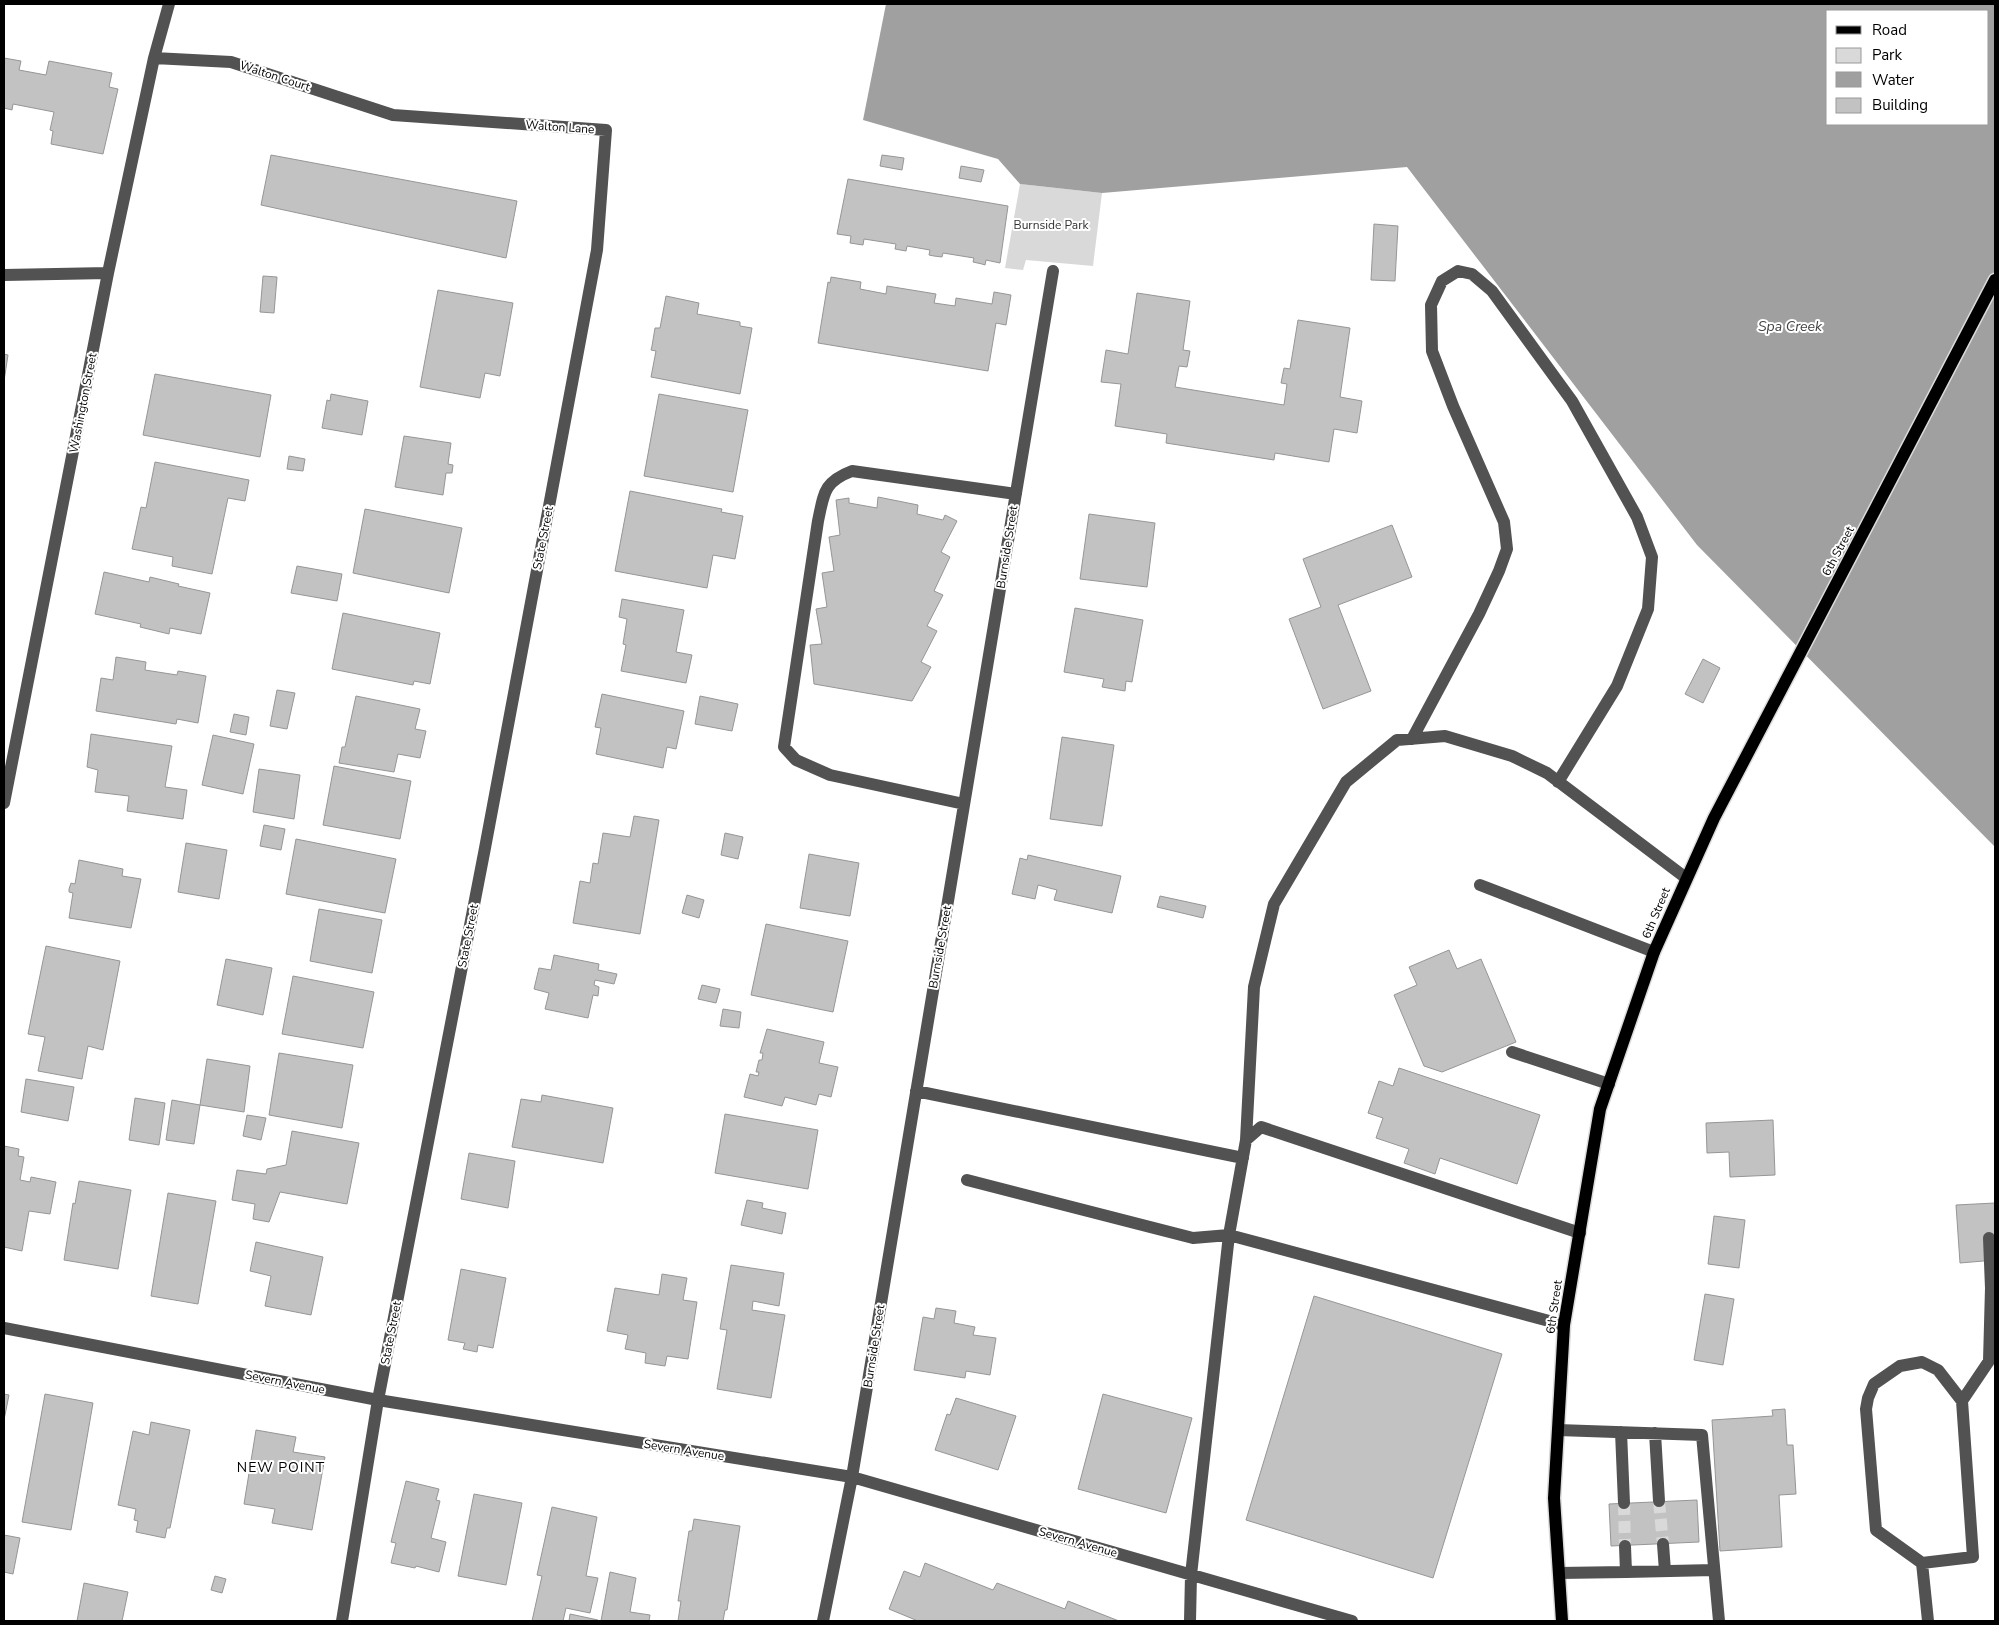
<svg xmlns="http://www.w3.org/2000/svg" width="1999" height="1625" font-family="'Nunito Sans',sans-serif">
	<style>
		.green { fill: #d9d9d9 }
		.water { fill: #a0a0a0; fill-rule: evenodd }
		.building { fill: #c2c2c2; stroke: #969696 }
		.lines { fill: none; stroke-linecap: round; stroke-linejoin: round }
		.minor-tunnel { stroke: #d9d9d9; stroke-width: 12; stroke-dasharray: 12 6; stroke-linecap: butt }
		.major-casing { stroke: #dbdbdb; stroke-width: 15 }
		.minor { stroke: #525252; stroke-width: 12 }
		.major { stroke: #000; stroke-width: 12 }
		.labels { text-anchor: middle; stroke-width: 4; stroke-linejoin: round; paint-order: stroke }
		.street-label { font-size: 12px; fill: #000; stroke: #fff }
		.park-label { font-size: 12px; fill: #303030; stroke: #fff }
		.water-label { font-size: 14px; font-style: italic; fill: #414141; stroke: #fff }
		.neighbourhood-label { font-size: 14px; letter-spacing: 1px; fill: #000; stroke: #fff }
	</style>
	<rect width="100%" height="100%" fill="#fff"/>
	<path class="green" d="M 1020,184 L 1102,193 L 1093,266 L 1026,260 L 1023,270 L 1005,268 Z"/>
	<path class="water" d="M 886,4 L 1995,4 L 1995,847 L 1697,545 L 1407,167 L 1102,193 L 1020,184 L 998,159 L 863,120 ZM 1828,11 L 1988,11 L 1988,124 L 1828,124 Z"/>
	<path class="building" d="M 4,58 L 21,61 L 19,70 L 46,75 L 49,61 L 112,73 L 109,87 L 118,89 L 103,154 L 51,144 L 53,131 L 50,130 L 54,112 L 13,104 L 12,110 L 4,108 Z
		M 271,155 L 517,201 L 506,258 L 261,205 Z
		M 882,155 L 904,158 L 902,170 L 880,166 Z
		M 961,166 L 984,170 L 981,182 L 959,178 Z
		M 848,179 L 1008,206 L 1000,263 L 986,260 L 985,265 L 982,264 L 973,262 L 974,258 L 943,253 L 942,257 L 934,256 L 929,255 L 930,250 L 907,246 L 906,251 L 895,249 L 896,244 L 864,239 L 863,245 L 850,243 L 851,236 L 837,234 Z
		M 1374,224 L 1398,226 L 1395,281 L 1371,280 Z
		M 263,276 L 277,277 L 274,313 L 260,312 Z
		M 831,277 L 861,282 L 860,289 L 886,294 L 887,286 L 936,294 L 934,303 L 955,306 L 956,298 L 992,304 L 994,292 L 1011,295 L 1006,325 L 996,323 L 988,371 L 818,343 L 828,282 L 830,283 Z
		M 438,290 L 513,303 L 500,376 L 485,373 L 480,398 L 420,387 Z
		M 1137,293 L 1190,301 L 1183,350 L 1190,351 L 1187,367 L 1179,366 L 1175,387 L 1284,405 L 1287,384 L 1281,383 L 1284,368 L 1290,369 L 1298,320 L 1350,328 L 1340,397 L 1362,401 L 1357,433 L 1334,429 L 1329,462 L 1275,453 L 1274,460 L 1166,443 L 1167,434 L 1115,426 L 1121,384 L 1101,382 L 1106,350 L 1128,354 Z
		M 666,296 L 699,303 L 697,314 L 740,322 L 740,326 L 752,328 L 740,394 L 651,377 L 656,351 L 651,350 L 652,346 L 655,328 L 660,328 Z
		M 4,354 L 8,355 L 4,381 Z
		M 155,374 L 271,395 L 260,457 L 143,435 Z
		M 331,394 L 368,401 L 362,435 L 322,428 L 327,400 L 330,401 Z
		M 659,394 L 748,410 L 733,492 L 644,476 Z
		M 404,436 L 451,443 L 448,464 L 453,465 L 452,473 L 446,473 L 443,495 L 395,487 Z
		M 289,456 L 305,459 L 303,471 L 287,469 Z
		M 155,462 L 249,480 L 245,501 L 228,498 L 212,574 L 172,566 L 173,557 L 132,549 L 141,507 L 146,508 Z
		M 630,491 L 722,509 L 721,512 L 743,516 L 735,559 L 713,555 L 707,588 L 615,571 Z
		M 878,497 L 918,505 L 917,514 L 943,520 L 945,515 L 957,521 L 941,552 L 950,557 L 934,591 L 943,595 L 927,626 L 937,631 L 921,662 L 931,667 L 912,701 L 814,684 L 810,645 L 822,644 L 816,609 L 827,607 L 822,573 L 834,571 L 829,537 L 840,535 L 836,500 L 849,498 L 849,503 L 877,508 Z
		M 365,509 L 462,528 L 449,593 L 353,573 Z
		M 1089,514 L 1155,523 L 1147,587 L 1080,579 Z
		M 1392,525 L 1412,577 L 1338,605 L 1371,691 L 1323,709 L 1289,619 L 1321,607 L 1303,559 Z
		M 297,566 L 342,574 L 337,601 L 291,593 Z
		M 104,572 L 149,582 L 150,577 L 179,584 L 178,586 L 210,593 L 201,634 L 170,628 L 169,634 L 140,627 L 141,624 L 95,614 Z
		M 622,599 L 684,610 L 676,652 L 692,655 L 686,683 L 621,671 L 626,645 L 623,644 L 627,619 L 619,617 Z
		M 1075,608 L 1143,620 L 1132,682 L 1126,681 L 1125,691 L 1102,687 L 1104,679 L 1064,672 Z
		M 343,613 L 440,633 L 430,684 L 414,681 L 413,685 L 332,669 Z
		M 116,657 L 146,662 L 145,670 L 177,675 L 178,671 L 206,676 L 198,723 L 177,719 L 176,724 L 96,711 L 101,678 L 113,680 Z
		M 1703,659 L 1720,668 L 1703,703 L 1685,694 Z
		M 277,690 L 295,693 L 287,729 L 270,726 Z
		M 602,694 L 684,711 L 676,749 L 667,747 L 663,768 L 596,754 L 601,728 L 595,727 Z
		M 356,696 L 420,709 L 415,729 L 426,731 L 420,758 L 398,754 L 394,772 L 339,763 L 342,747 L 345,747 Z
		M 700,696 L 738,704 L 732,731 L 695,724 Z
		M 234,714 L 249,717 L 246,735 L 230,732 Z
		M 91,734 L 172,746 L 165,787 L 187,790 L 183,819 L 127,811 L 129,796 L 95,792 L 98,770 L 87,767 Z
		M 213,735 L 254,744 L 243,794 L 202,785 Z
		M 1062,737 L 1114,745 L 1102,826 L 1050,819 Z
		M 334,766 L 411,781 L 400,839 L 323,825 Z
		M 259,769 L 300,775 L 294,819 L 253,812 Z
		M 634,816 L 659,820 L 640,934 L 573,923 L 580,881 L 590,883 L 593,863 L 598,864 L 603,833 L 630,837 Z
		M 264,825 L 285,829 L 281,850 L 260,846 Z
		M 725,833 L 743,837 L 738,859 L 721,855 Z
		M 296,839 L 396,859 L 385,913 L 286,894 Z
		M 186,843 L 227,850 L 219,899 L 178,892 Z
		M 809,854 L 859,863 L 850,916 L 800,908 Z
		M 1028,855 L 1121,876 L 1112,913 L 1054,900 L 1057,890 L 1038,885 L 1035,899 L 1012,894 L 1020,858 L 1027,860 Z
		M 79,860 L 123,869 L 122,876 L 141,879 L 131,928 L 69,918 L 73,893 L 69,892 L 69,889 L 71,883 L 75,884 Z
		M 687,895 L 704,900 L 699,918 L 682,913 Z
		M 1160,896 L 1206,906 L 1203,918 L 1157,907 Z
		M 319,909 L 382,920 L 372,973 L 310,961 Z
		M 766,924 L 848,941 L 833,1012 L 751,995 Z
		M 46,946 L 120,961 L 103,1050 L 88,1046 L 82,1079 L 38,1071 L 45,1037 L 28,1034 Z
		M 1449,950 L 1457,969 L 1481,959 L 1516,1042 L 1442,1072 L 1424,1066 L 1394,995 L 1417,985 L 1409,967 Z
		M 554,955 L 599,964 L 598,970 L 617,974 L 614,984 L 595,980 L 594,985 L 599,987 L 598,996 L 593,995 L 588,1018 L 545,1009 L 549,993 L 534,989 L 539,968 L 551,970 Z
		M 226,959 L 272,968 L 263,1015 L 217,1005 Z
		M 293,976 L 374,992 L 363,1048 L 282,1034 Z
		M 702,985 L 720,989 L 716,1003 L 698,999 Z
		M 723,1009 L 741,1012 L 739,1028 L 720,1026 Z
		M 767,1029 L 824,1042 L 819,1063 L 838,1067 L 831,1097 L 819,1094 L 816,1105 L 785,1097 L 782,1106 L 744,1097 L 750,1074 L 758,1076 L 759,1072 L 756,1072 L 759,1060 L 762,1060 L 763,1053 L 760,1053 Z
		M 279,1053 L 353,1065 L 342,1128 L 269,1115 Z
		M 207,1059 L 250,1066 L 244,1112 L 200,1105 Z
		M 1399,1068 L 1540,1115 L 1517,1184 L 1440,1158 L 1435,1174 L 1404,1163 L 1409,1149 L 1376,1138 L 1383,1118 L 1368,1113 L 1379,1081 L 1393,1086 Z
		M 26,1079 L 74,1087 L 68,1121 L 21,1112 Z
		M 542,1095 L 613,1108 L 603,1163 L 512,1147 L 521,1099 L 541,1102 Z
		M 135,1098 L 165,1103 L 159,1145 L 129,1140 Z
		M 172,1100 L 200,1105 L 194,1144 L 166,1140 Z
		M 725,1114 L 818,1130 L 808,1189 L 715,1173 Z
		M 247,1115 L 266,1118 L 261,1140 L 243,1136 Z
		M 1773,1120 L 1775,1175 L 1730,1177 L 1729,1152 L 1707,1153 L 1706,1123 Z
		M 292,1131 L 359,1143 L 347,1204 L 280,1192 L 269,1222 L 253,1219 L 255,1204 L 232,1200 L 237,1170 L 266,1174 L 267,1169 L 286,1165 Z
		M 4,1146 L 19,1149 L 18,1156 L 24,1157 L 20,1180 L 30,1182 L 31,1177 L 56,1182 L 50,1214 L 29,1211 L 22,1251 L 4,1247 Z
		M 469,1153 L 515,1161 L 508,1208 L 461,1199 Z
		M 79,1181 L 131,1190 L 118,1269 L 64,1260 L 73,1203 L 75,1204 Z
		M 168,1193 L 216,1201 L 198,1304 L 151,1296 Z
		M 747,1200 L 763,1203 L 762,1208 L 786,1213 L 782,1234 L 741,1225 Z
		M 1995,1203 L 1995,1260 L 1960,1263 L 1956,1205 Z
		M 1714,1216 L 1745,1220 L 1739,1268 L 1708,1264 Z
		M 256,1242 L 323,1257 L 311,1315 L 265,1306 L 271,1276 L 250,1271 Z
		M 731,1265 L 784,1273 L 779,1306 L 753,1301 L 752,1310 L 785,1315 L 771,1398 L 717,1389 L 727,1330 L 720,1329 Z
		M 461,1269 L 506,1278 L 493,1348 L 478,1345 L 477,1352 L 463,1349 L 465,1343 L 448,1340 Z
		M 662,1274 L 687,1278 L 683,1300 L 697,1302 L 688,1359 L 667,1356 L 665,1366 L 645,1363 L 646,1353 L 625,1349 L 628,1335 L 607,1331 L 615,1288 L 659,1295 Z
		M 1705,1294 L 1734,1299 L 1723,1365 L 1694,1360 Z
		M 1314,1296 L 1502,1354 L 1433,1578 L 1246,1520 Z
		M 936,1308 L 956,1311 L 954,1323 L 975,1327 L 973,1335 L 996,1338 L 990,1375 L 966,1371 L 965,1378 L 914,1370 L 923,1317 L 934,1319 Z
		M 4,1394 L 9,1395 L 4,1420 Z
		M 45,1394 L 93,1403 L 71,1530 L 22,1522 Z
		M 1103,1394 L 1192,1418 L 1166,1513 L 1078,1489 Z
		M 956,1398 L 1016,1416 L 998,1470 L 935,1450 L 947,1414 L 950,1415 Z
		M 1785,1409 L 1787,1445 L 1793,1445 L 1796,1494 L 1779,1495 L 1782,1547 L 1720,1551 L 1712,1420 L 1773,1416 L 1772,1410 Z
		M 151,1422 L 190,1430 L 170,1528 L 167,1528 L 165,1538 L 136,1532 L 138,1521 L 134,1520 L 136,1509 L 118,1505 L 133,1431 L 149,1435 Z
		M 256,1430 L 296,1437 L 293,1452 L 325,1457 L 312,1530 L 272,1523 L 275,1509 L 244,1504 Z
		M 406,1481 L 439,1489 L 436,1500 L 440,1501 L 431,1538 L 446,1542 L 439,1572 L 416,1566 L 415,1568 L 391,1563 L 396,1543 L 391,1542 Z
		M 474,1494 L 522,1503 L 506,1585 L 458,1576 Z
		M 1697,1500 L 1699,1542 L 1611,1546 L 1609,1504 Z
		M 552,1507 L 597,1517 L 586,1576 L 598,1578 L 590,1613 L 566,1608 L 563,1621 L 532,1621 L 542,1576 L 537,1575 Z
		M 694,1519 L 740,1526 L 727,1610 L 725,1610 L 723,1621 L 678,1621 L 681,1601 L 678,1601 L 689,1531 L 692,1531 Z
		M 4,1535 L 20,1538 L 13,1574 L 4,1572 Z
		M 925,1563 L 993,1590 L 997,1583 L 1065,1609 L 1068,1601 L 1119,1621 L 918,1621 L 889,1609 L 904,1571 L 920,1577 Z
		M 610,1572 L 636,1578 L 630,1612 L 650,1615 L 649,1621 L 601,1621 Z
		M 215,1576 L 226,1579 L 222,1593 L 211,1590 Z
		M 84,1583 L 128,1592 L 122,1621 L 77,1621 Z
		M 570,1614 L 598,1620 L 597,1621 L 569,1621 Z"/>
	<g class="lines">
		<path class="minor-tunnel" d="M 1659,1501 L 1663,1544
			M 1624,1503 L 1625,1546"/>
		<defs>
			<path id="major" d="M 1562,1621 L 1554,1498 L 1564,1325 L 1600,1109 L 1654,952 L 1714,818 L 1995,280"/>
		</defs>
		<use href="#major" class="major-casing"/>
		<path class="minor" d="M 154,58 L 231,62 L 393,115 L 606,130 L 597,250 L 485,848 L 378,1400 L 342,1621
			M 4,275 L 108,273
			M 1412,739 L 1479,614 L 1499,571 L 1507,549 L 1504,522 L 1453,406 L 1432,351 L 1431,305 L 1442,281 L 1458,271 L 1472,274 L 1492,291 L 1572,401 L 1637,517 L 1652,557 L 1648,609 L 1617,686 L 1558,782
			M 4,803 L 108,273 L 154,58 L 169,4
			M 964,804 L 830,775 L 796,760 L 784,747 L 818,521 C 824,494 823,482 852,471 L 1016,494
			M 1480,885 L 1654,952
			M 1512,1052 L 1609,1084
			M 916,1091 L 1243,1158
			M 1246,1140 L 1254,987 L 1274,904 L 1346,782 L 1397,740 L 1445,736 L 1512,756 L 1547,773 L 1686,878
			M 967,1180 L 1193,1238 L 1229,1235 L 1564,1325
			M 4,1328 L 378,1400 L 852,1477 L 1352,1621
			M 1962,1401 L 1989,1361 L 1991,1288 L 1989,1238
			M 1558,1430 L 1702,1435 L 1719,1621
			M 1621,1432 L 1624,1503
			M 1655,1433 L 1659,1501
			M 1663,1544 L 1665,1571
			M 1625,1546 L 1626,1572 L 1714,1570
			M 1922,1563 L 1876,1530 L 1866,1409 L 1868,1398 L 1874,1384 L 1900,1366 L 1922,1362 L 1938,1370 L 1962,1401 L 1973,1557 L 1922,1563 L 1928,1621
			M 1559,1573 L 1626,1572
			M 823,1621 L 852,1477 L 1053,271
			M 1190,1621 L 1191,1575 L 1229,1235 L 1246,1140 L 1261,1127 L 1580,1233"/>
		<use href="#major" class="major"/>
	</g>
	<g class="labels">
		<g class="street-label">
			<text transform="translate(275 76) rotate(18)" y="4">Walton Court</text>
			<text transform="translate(560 127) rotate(4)" y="4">Walton Lane</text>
			<text transform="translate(83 403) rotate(-79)" y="4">Washington Street</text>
			<text transform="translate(543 538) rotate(-79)" y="4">State Street</text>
			<text transform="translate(1007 547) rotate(-81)" y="4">Burnside Street</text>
			<text transform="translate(1838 551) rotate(-62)" y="4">6th Street</text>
			<text transform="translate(1656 913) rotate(-67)" y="4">6th Street</text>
			<text transform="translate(468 936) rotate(-79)" y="4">State Street</text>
			<text transform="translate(940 947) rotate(-80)" y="4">Burnside Street</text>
			<text transform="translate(1554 1307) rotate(-82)" y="4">6th Street</text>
			<text transform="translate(391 1333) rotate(-79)" y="4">State Street</text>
			<text transform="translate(874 1346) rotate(-81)" y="4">Burnside Street</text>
			<text transform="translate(285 1382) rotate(11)" y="4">Severn Avenue</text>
			<text transform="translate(684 1450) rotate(9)" y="4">Severn Avenue</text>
			<text transform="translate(1078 1542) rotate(16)" y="4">Severn Avenue</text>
		</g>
		<g class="park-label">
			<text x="1051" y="229">Burnside Park</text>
		</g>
		<g class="water-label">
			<text x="1790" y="331">Spa Creek</text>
		</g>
		<g class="neighbourhood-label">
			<text x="281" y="1472">NEW POINT</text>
		</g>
	</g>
	<rect width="1999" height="1625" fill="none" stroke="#000000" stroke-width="10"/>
	<rect x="1826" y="10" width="162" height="115" fill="#ffffff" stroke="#999999"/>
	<rect x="1836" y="26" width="25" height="8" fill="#000000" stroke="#999999"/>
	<text x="1872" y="35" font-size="15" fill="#000000">Road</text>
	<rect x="1836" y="48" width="25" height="15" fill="#d9d9d9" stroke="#999999"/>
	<text x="1872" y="60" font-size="15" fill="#000000">Park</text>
	<rect x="1836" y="72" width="25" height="15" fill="#a0a0a0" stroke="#999999"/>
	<text x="1872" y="85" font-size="15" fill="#000000">Water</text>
	<rect x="1836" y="98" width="25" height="15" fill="#c2c2c2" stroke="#999999"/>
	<text x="1872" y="110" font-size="15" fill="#000000">Building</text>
</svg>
